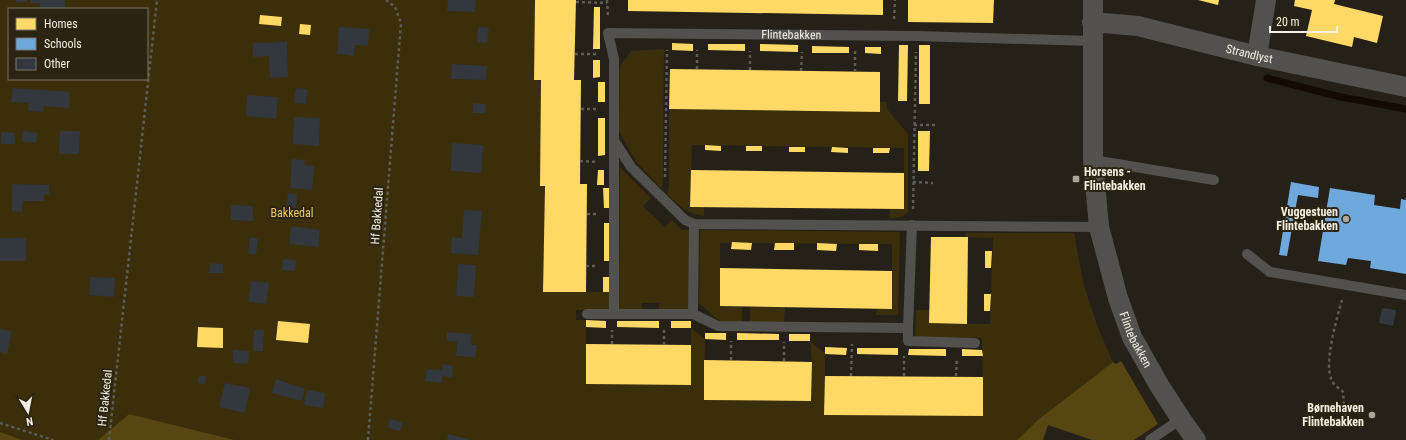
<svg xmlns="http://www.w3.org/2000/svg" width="1406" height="440" font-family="'Roboto Condensed',sans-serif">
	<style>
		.green { fill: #3b2e0a; fill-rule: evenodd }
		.forest { fill: #574612 }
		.homes { fill: #ffd966 }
		.schools { fill: #6fa8dc }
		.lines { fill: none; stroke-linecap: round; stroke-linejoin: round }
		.stream { stroke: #130b02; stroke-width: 7 }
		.building { fill: #32383d }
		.path { stroke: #5e5c58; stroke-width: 2.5; stroke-dasharray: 3 3; stroke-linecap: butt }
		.service { stroke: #53514e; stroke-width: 10 }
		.minor { stroke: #53514e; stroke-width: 20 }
		.poi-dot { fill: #aca79d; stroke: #2b2412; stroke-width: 1.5 }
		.labels { text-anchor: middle; stroke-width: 4; stroke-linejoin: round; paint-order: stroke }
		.street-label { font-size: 12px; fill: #f4efe4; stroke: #2b2412 }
		.poi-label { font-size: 12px; font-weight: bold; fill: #f4efe4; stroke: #2b2412; text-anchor: end }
		.park-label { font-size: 12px; fill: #f0cb65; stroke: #2b2412 }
	</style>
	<rect width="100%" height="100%" fill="#252118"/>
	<path class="green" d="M 0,0 L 535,0 L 534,80 L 541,80 L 540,186 L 545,186 L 543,291 L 610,292 L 609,310 L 576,310 L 576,320 L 586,320 L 586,384 L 691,385 L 691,328 L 705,339 L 704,400 L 811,401 L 812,362 L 810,341 L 825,354 L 825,415 L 983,416 L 982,338 L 915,337 L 916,310 L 930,310 L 930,323 L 990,324 L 993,238 L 965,237 L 966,233 L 1074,233 L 1084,286 L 1098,328 L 1113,362 L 1039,419 L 1017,440 L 235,440 L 129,414 L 98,440 L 0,440 ZM 9,9 L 147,9 L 147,79 L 9,79 Z
		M 664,49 L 663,185 L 661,188 L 637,163 L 619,131 L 620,66 L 631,51 Z
		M 880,102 L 887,102 L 887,109 L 908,134 L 908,212 L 902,217 L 889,218 L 890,209 L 904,209 L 904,148 L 692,145 L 690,207 L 704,207 L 704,216 C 688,214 678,205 667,194 L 669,187 L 669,109 L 880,112 Z
		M 620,167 L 651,198 L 643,206 L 665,227 L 672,220 L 682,230 L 690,230 L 689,310 L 659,310 L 659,303 L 642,303 L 642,310 L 619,310 Z
		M 700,230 L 900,232 L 898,315 L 876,315 L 877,308 L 892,308 L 892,244 L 720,243 L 720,306 L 742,307 L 742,322 L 719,321 L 699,303 Z
		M 750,307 L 785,307 L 784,322 L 750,322 Z"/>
	<path class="forest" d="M 1121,361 L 1158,424 L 1134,440 L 1092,440 L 1048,425 L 1043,440 L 1017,440 L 1039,419 L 1113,362 L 1116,364 Z
		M 129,414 L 235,440 L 98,440 Z
		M 0,432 L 22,440 L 0,440 Z"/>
	<path class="homes" d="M 535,0 L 576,0 L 574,80 L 581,80 L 580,184 L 587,184 L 586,292 L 543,292 L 545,186 L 540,186 L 541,80 L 534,80 Z
		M 628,0 L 883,0 L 883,15 L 628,11 Z
		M 908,0 L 994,0 L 993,23 L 908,22 Z
		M 1198,0 L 1219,0 L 1218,5 Z
		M 1295,0 L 1335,0 L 1334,4 L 1383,16 L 1377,43 L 1354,37 L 1352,47 L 1306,36 L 1312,10 L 1294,6 Z
		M 594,7 L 600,7 L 600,49 L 593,49 Z
		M 260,15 L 282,17 L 281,26 L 259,24 Z
		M 300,24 L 311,25 L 310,35 L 299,34 Z
		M 672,43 L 693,44 L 693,51 L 672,50 Z
		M 708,44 L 745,44 L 745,51 L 708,50 Z
		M 760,44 L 798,45 L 798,52 L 760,51 Z
		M 899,45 L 908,45 L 907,101 L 898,101 Z
		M 919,45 L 930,45 L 930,104 L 919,104 Z
		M 812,46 L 849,47 L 849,53 L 812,53 Z
		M 865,47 L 881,47 L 881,54 L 865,53 Z
		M 593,60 L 600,60 L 600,77 L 593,78 Z
		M 670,69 L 880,72 L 880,112 L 669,109 Z
		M 598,82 L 605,82 L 605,102 L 598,102 Z
		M 598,118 L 605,118 L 605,155 L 598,156 Z
		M 918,131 L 930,131 L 929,171 L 918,171 Z
		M 705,145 L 721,146 L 721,151 L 705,150 Z
		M 746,146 L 762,146 L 762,151 L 746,151 Z
		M 789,147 L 805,147 L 805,152 L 789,152 Z
		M 832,147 L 848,148 L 848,153 L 831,152 Z
		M 873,148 L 890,148 L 889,153 L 873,153 Z
		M 598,170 L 604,170 L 604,185 L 597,185 Z
		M 691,170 L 904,173 L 904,209 L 690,207 Z
		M 603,188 L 610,188 L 611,208 L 604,208 Z
		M 604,223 L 610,223 L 610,261 L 604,261 Z
		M 931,237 L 968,237 L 967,324 L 929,323 Z
		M 732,242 L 752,243 L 751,250 L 731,249 Z
		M 775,243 L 794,243 L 794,250 L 774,250 Z
		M 817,243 L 837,244 L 836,251 L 817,250 Z
		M 859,244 L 878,244 L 878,251 L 859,250 Z
		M 985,251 L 992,251 L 991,268 L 985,268 Z
		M 720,268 L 892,271 L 892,309 L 720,306 Z
		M 603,277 L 610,277 L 610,292 L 603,292 Z
		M 984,294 L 991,294 L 990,311 L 984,311 Z
		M 586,320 L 606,321 L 606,328 L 586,327 Z
		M 278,321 L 310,324 L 308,343 L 276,340 Z
		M 617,321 L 659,321 L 659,328 L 617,327 Z
		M 671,321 L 691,321 L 691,328 L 671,328 Z
		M 198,327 L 223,328 L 223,348 L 197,347 Z
		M 705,333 L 726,333 L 726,340 L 705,339 Z
		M 737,333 L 779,334 L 779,340 L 737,340 Z
		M 789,334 L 810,334 L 810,341 L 789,341 Z
		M 586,344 L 691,345 L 691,385 L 586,384 Z
		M 825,347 L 847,348 L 846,355 L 825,354 Z
		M 857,348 L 898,348 L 898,355 L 857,354 Z
		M 909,349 L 946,349 L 946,356 L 908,355 Z
		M 962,349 L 982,350 L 983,356 L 962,356 Z
		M 704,360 L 812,362 L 811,401 L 704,400 Z
		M 825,376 L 983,377 L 983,416 L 824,415 Z"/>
	<path class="schools" d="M 1291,182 L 1319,187 L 1318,198 L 1298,195 L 1287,256 L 1279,255 Z
		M 1330,188 L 1375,195 L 1374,205 L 1400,209 L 1401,199 L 1406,200 L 1406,274 L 1370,268 L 1371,261 L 1348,258 L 1346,265 L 1318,261 Z"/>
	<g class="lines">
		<path class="stream" d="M 1267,78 L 1341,97 L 1406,109"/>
	</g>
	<path class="building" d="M 16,0 L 27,0 L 27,2 L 16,2 Z
		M 30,0 L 65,0 L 65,9 L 40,9 L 40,3 L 30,3 Z
		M 448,0 L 476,0 L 475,12 L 447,11 Z
		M 339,27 L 369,29 L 368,46 L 355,45 L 354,56 L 337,54 Z
		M 478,27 L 489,28 L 487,43 L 477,42 Z
		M 287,42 L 288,77 L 270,78 L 269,56 L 253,57 L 253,43 Z
		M 452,64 L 487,66 L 486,80 L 451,79 Z
		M 13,88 L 70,92 L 69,108 L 44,106 L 43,112 L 28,111 L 29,103 L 11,102 Z
		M 296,88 L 307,89 L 306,104 L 294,103 Z
		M 247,95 L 278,97 L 276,119 L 246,116 Z
		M 473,103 L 486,104 L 485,113 L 473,113 Z
		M 294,117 L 320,118 L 319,146 L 293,144 Z
		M 23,131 L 37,133 L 36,143 L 22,142 Z
		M 60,131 L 80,131 L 79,154 L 59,154 Z
		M 1,132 L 15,133 L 15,144 L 1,144 Z
		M 452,143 L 483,145 L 481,173 L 451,171 Z
		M 292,159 L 305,160 L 304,165 L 314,166 L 312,190 L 290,188 Z
		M 12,184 L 49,185 L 49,195 L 44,194 L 44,201 L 23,201 L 22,212 L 12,211 Z
		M 288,193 L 297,194 L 296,212 L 286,211 Z
		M 231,205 L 253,206 L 253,221 L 231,220 Z
		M 464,210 L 482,211 L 478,255 L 451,253 L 452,237 L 462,238 Z
		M 291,226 L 320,230 L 318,247 L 289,244 Z
		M 250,237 L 258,239 L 256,255 L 248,254 Z
		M 0,238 L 26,238 L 26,261 L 0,261 Z
		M 283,259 L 296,260 L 295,271 L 282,270 Z
		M 210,263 L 223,264 L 223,273 L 209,273 Z
		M 458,264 L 476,265 L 474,297 L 456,296 Z
		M 90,277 L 115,278 L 114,297 L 89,295 Z
		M 251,281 L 269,283 L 266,304 L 248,302 Z
		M 1382,308 L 1396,310 L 1393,326 L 1379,323 Z
		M 0,329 L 12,331 L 7,354 L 0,352 Z
		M 254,330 L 264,330 L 263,351 L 253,351 Z
		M 447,332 L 472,334 L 471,345 L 477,345 L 475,357 L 456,356 L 457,342 L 447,341 Z
		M 233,350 L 249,351 L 248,364 L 233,363 Z
		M 443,364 L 453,366 L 452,377 L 442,376 L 442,383 L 425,381 L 427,369 L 442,370 Z
		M 199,376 L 206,376 L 205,384 L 197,383 Z
		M 276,379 L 305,389 L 301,401 L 272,393 Z
		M 225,383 L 250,388 L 245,413 L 219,407 Z
		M 307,390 L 325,393 L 323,408 L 304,405 Z
		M 390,419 L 402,422 L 401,431 L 388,428 Z
		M 448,434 L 468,439 L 468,440 L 447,440 Z"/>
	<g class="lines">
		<path class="path" d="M 607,0 L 608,17
			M 576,2 L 607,3
			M 894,19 L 895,0
			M 575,54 L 597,54
			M 697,69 L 697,50
			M 750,70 L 750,51
			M 801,71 L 802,52
			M 855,72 L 855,50
			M 581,109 L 598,109
			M 914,125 L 935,125
			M 580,161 L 598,162
			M 665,177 L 667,50
			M 913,182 L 933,183
			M 913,209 L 916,52
			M 587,214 L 598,214
			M 586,266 L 598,266
			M 1342,300 C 1337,318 1323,364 1332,381 C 1334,385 1340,389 1343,392 L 1345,419
			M 612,344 L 612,330
			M 664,345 L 664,329
			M 731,360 L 731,341
			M 784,361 L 784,342
			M 851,376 L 852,344
			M 904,376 L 904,356
			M 956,376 L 957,359
			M 0,423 L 53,440
			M 109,440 L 157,0
			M 368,440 L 401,23 L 395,7 L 386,0"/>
		<g class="service">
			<path d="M 615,142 L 631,167 L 685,220 L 694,224 L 1099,227"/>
			<path d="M 1093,160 L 1214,180"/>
			<path d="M 1247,254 L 1270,272 L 1406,295"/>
			<path d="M 587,314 L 693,314 L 718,326 L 908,328 L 912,225"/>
			<path id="s1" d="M 614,314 L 614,59 L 608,33 L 916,36 L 1093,41"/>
			<path d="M 693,314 L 694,224"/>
			<path d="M 908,328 L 908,341 L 975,343"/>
			<path d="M 1150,440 L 1181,419"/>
		</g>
		<g class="minor">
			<path id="s2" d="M 1093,0 L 1093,160 L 1099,227 L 1118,298 L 1132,337 L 1159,385 L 1181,419 L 1196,440"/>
			<path id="s3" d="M 1092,22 L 1138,26 L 1257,56 L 1406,87"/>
			<path d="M 1257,56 L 1266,0"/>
		</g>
	</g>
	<g class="poi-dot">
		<rect x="1072" y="175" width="8" height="8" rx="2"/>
		<circle cx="1346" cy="219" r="4"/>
		<circle cx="1372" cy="415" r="4"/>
	</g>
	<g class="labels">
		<g class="street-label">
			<text dy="4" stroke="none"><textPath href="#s1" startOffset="465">Flintebakken</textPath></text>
			<text dy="4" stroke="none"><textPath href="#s3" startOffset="161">Strandlyst</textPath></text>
			<text transform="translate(377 216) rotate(-86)" y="4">Hf Bakkedal</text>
			<text dy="4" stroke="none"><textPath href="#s2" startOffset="346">Flintebakken</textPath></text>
			<text transform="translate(105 398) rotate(-84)" y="4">Hf Bakkedal</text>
		</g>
		<g class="poi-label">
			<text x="1084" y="176" text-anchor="start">Horsens -<tspan x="1084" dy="14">Flintebakken</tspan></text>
			<text x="1338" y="216">Vuggestuen<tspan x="1338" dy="14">Flintebakken</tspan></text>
			<text x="1364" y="412">Børnehaven<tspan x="1364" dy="14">Flintebakken</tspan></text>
		</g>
		<g class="park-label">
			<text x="292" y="217">Bakkedal</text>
		</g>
	</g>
	<rect x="8" y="8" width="140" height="72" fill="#2b2412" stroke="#7b7566"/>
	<rect x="16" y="18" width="20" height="12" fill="#ffd966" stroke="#7b7566"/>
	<text x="44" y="28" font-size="12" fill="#f4efe4">Homes</text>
	<rect x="16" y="38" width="20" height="12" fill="#6fa8dc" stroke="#7b7566"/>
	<text x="44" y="48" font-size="12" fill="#f4efe4">Schools</text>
	<rect x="16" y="58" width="20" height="12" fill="#32383d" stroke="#7b7566"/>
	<text x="44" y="68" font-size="12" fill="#f4efe4">Other</text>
	<g transform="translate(28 412) rotate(170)" stroke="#2b2412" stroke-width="3" paint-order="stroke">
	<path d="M0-3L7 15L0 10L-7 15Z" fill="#f4efe4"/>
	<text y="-6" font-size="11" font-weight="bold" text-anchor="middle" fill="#f4efe4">N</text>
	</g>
	<path d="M1270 26v6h67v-6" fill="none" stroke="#f4efe4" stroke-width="2"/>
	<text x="1276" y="26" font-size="12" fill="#f4efe4" stroke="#2b2412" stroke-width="3" paint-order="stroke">20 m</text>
</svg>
